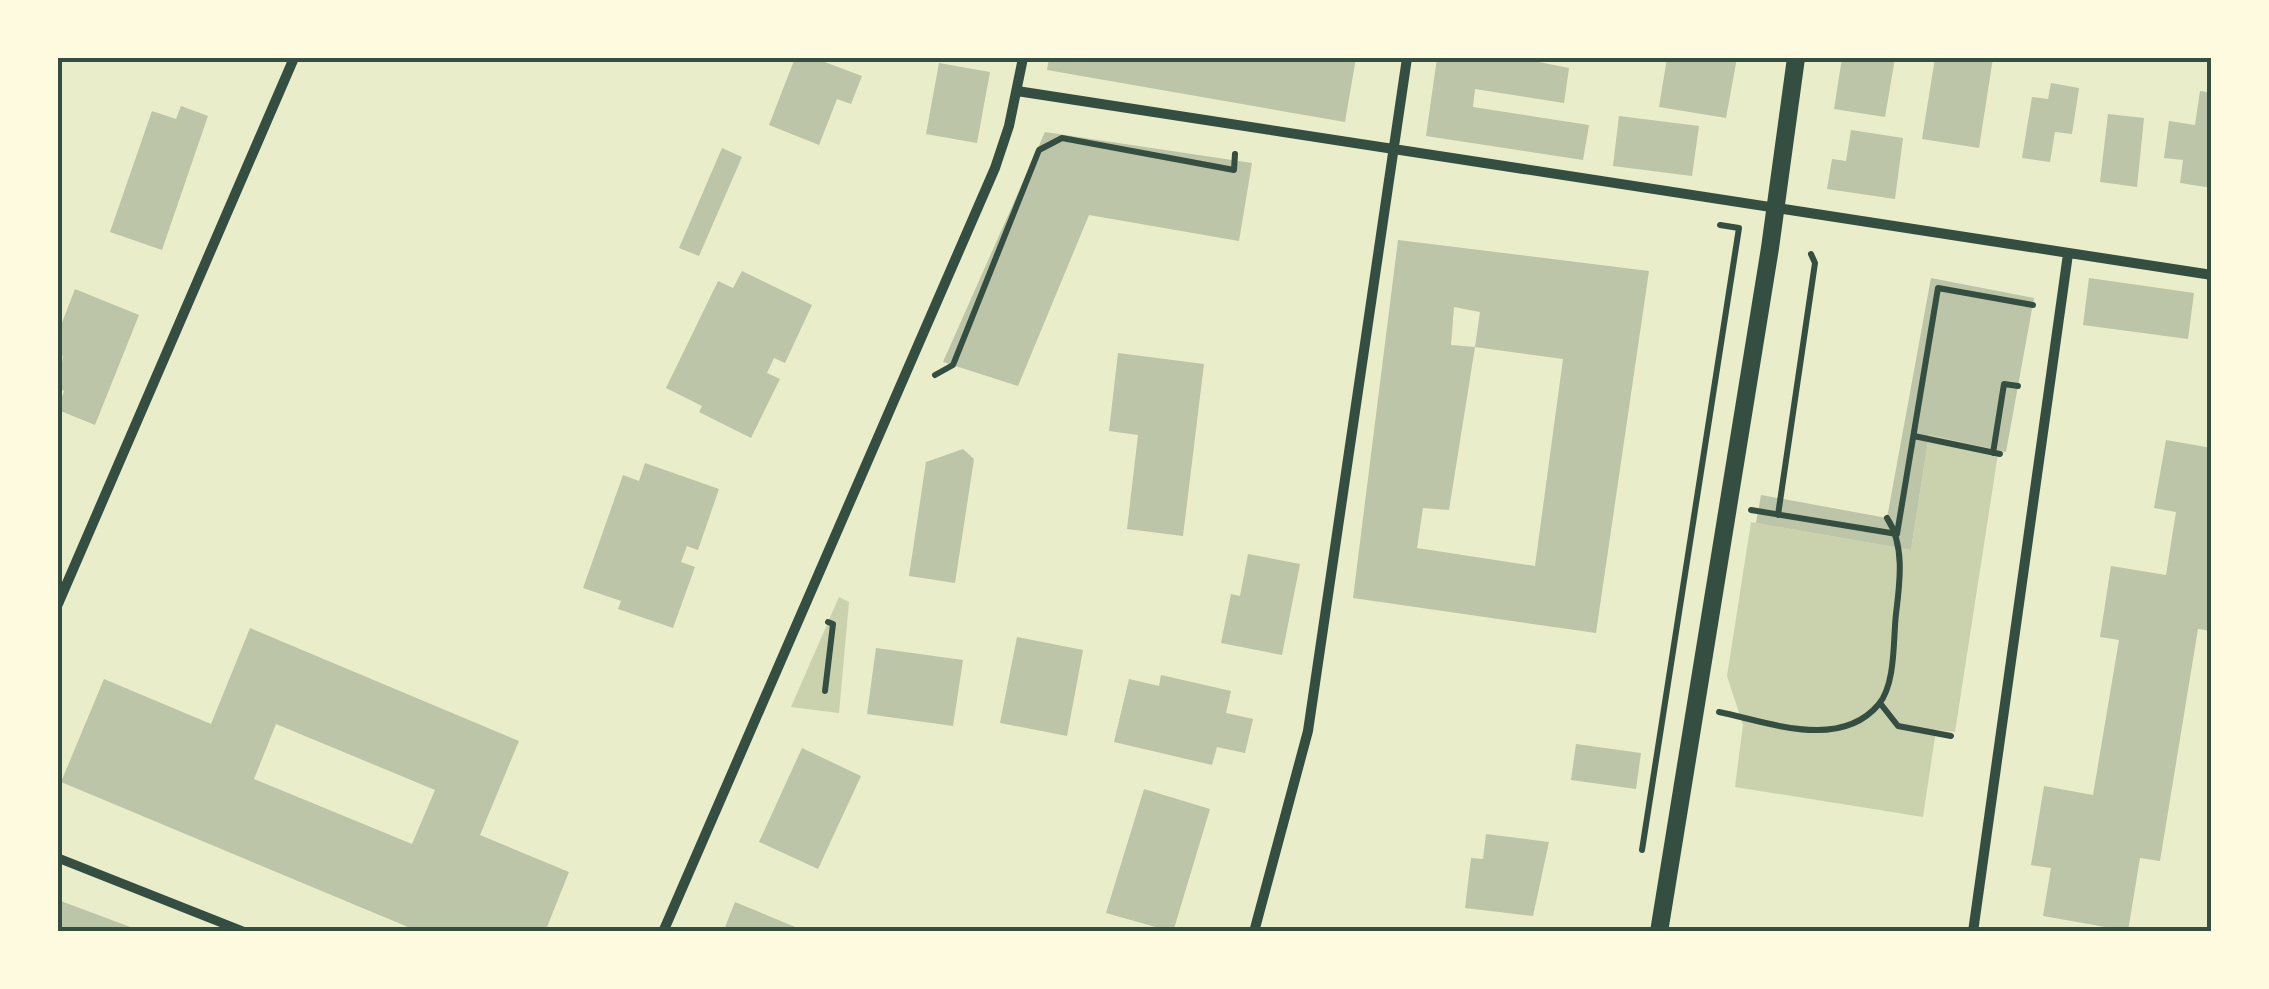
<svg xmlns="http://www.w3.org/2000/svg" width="2269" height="989" font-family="'Archivo Narrow',sans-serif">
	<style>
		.green { fill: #cad2ad }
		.building { fill: #bcc5a7; fill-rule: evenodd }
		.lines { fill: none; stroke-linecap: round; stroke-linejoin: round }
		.path { stroke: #344e41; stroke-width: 6 }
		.pedestrian { stroke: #344e41; stroke-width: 9 }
		.minor { stroke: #344e41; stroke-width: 10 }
		.tertiary { stroke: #344e41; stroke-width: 18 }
		.neatline { fill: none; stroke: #344e41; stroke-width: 4 }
	</style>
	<rect width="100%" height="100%" fill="#e9edc9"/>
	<path class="green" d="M 1929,435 L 2006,452 L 1998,454 L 1955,732 L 1936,730 L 1923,817 L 1735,787 L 1743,725 L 1727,676 L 1751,522 L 1911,550 Z
		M 839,597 L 849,602 L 839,713 L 791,707 Z"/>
	<path class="building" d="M 795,58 L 814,58 L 862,76 L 851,104 L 837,99 L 819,145 L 769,125 Z
		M 1049,58 L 1356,58 L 1345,122 L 1047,70 Z
		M 1437,58 L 1519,58 L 1569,68 L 1564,103 L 1475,89 L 1473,107 L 1589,125 L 1583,160 L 1426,136 Z
		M 1667,58 L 1737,58 L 1726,118 L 1659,107 Z
		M 1842,58 L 1895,58 L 1885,117 L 1834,109 Z
		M 1935,58 L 1993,58 L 1979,148 L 1922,139 Z
		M 939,63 L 990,72 L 977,143 L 926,134 Z
		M 2051,83 L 2079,88 L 2072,134 L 2055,132 L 2050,162 L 2022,158 L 2032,97 L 2048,99 Z
		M 2200,91 L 2212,93 L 2212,188 L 2180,183 L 2183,160 L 2164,158 L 2169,121 L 2195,125 Z
		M 181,106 L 208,116 L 162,250 L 110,232 L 152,111 L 176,119 Z
		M 2108,114 L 2144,118 L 2137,187 L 2100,182 Z
		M 1619,116 L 1699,126 L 1692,176 L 1613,166 Z
		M 1851,130 L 1903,138 L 1895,199 L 1827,189 L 1832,159 L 1846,161 Z
		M 1045,132 L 1252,163 L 1239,241 L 1089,215 L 1018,386 L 943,362 Z
		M 722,148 L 742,157 L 699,256 L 679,248 Z
		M 1398,240 L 1649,271 L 1596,633 L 1353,598 ZM 1454,307 L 1480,312 L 1475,347 L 1563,359 L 1535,566 L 1417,548 L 1423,508 L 1449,510 L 1475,347 L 1451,345 Z
		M 742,271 L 812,305 L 785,363 L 774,358 L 767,373 L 780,379 L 751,438 L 699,412 L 702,406 L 666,388 L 718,281 L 733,288 Z
		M 1931,278 L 2034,298 L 2006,452 L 1929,435 L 1911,550 L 1756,523 L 1761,495 L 1887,518 Z
		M 2089,278 L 2194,293 L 2188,339 L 2083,325 Z
		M 75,289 L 139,315 L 95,425 L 58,410 L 64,391 L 58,388 L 63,356 L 58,354 L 58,333 Z
		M 1118,353 L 1204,364 L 1183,536 L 1127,529 L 1138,435 L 1109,431 Z
		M 2166,440 L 2212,448 L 2212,631 L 2198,629 L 2160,861 L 2140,858 L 2128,931 L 2043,916 L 2051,868 L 2031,865 L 2044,786 L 2093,795 L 2119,640 L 2100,637 L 2111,566 L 2166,575 L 2176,512 L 2154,508 Z
		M 963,449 L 974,459 L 955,583 L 909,576 L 926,462 Z
		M 645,463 L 719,489 L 698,550 L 687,546 L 681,562 L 695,567 L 673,628 L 618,609 L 621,601 L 583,588 L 623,475 L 639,481 Z
		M 1248,554 L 1300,564 L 1282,655 L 1221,643 L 1231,594 L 1240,596 Z
		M 250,628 L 519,741 L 480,835 L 569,872 L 545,932 L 420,932 L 61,782 L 104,679 L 211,724 ZM 276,724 L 435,790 L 412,844 L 254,779 Z
		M 1017,637 L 1083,650 L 1067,736 L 1000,723 Z
		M 876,648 L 963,660 L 953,726 L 867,714 Z
		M 1161,675 L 1231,691 L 1226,713 L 1253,719 L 1245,753 L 1217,747 L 1212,765 L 1114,742 L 1129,679 L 1159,686 Z
		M 1576,744 L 1641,753 L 1636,789 L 1571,780 Z
		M 802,748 L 861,776 L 818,869 L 759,842 Z
		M 1144,789 L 1210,809 L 1173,932 L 1106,913 Z
		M 1486,834 L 1549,842 L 1533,916 L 1465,908 L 1471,858 L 1483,859 Z
		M 58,900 L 141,931 L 141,932 L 58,932 Z
		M 735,902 L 805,931 L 805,932 L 723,932 Z"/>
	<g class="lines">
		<path class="path" d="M 935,375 L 953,365 L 1039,150 L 1062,138 L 1234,170 L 1235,154
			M 1914,436 L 2000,454
			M 1993,453 L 2004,384 L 2018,386
			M 1751,510 L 1897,534 L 1938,288 L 2033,305
			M 1778,515 L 1815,263 L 1811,254
			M 825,691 L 833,624 L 828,622
			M 1880,703 L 1898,726 L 1951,736
			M 1719,712 C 1768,722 1840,751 1879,704 C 1896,683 1893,639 1896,614 C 1900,582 1905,545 1887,518
			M 1642,850 L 1739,228 L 1720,225"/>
		<path class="pedestrian" d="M 58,858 L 245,932"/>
		<path class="minor" d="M 1017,91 L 2212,275
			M 58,604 L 294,58
			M 663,932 L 995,168 L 1009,126 L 1023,58
			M 1254,932 L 1308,731 L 1407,58
			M 1973,932 L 2068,254"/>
		<path class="tertiary" d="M 1659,932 L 1770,248 L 1796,58"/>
	</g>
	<rect width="2269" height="989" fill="none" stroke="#fefae0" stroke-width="120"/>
	<rect x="60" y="60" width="2149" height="869" class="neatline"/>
</svg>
